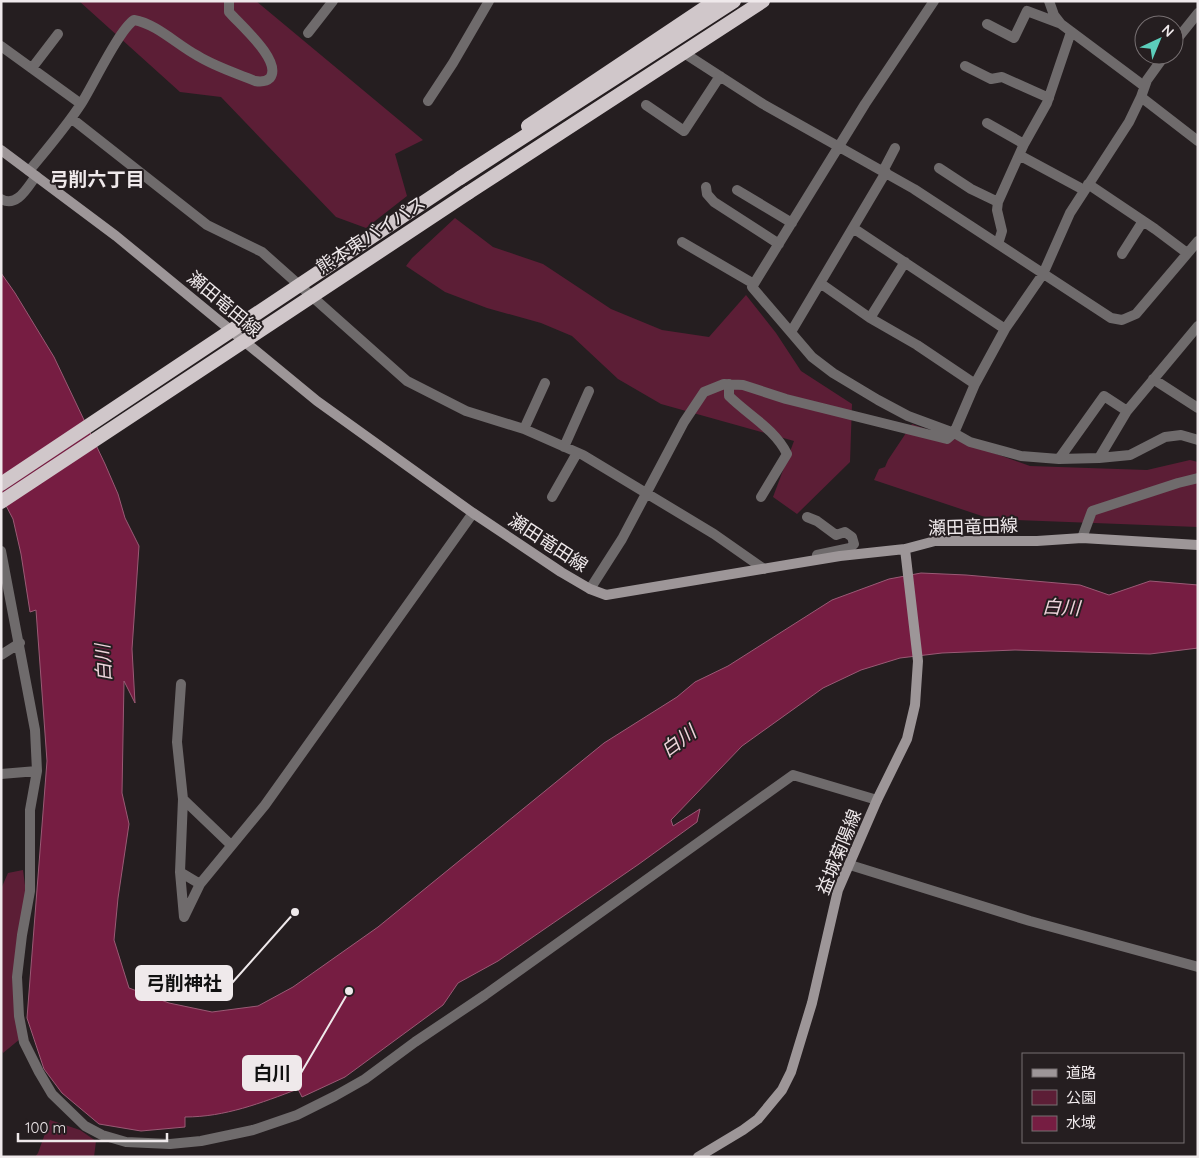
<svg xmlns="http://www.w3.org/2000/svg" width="1199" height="1158" font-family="Quicksand,'Noto Sans JP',sans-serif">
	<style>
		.green { fill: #5c1e36 }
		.water { fill: #761d42; stroke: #9a5a75 }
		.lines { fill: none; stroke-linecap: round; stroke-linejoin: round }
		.minor { stroke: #6f6b6c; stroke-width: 10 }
		.secondary { stroke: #9d9698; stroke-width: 10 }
		.trunk { stroke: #d0c7ca; stroke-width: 14 }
		.trunk-bridge { stroke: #d0c7ca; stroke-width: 14 }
		.labels { text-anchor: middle; stroke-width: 4; stroke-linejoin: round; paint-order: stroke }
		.street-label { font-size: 18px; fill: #efe9eb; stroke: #251e20 }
		.neighbourhood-label { font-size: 19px; font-weight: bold; fill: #efe9eb; stroke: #251e20 }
		.water-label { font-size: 19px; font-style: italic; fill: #eed4db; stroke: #251e20 }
		.leader { fill: none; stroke: #efe9eb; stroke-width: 2 }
		.callout-dot { fill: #efe9eb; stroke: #251e20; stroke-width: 2 }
		.callout { fill: #efe9eb; stroke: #efe9eb; stroke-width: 2 }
		.callout-label { font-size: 19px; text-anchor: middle; font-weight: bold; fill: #111 }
	</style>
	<rect width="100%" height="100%" fill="#251e20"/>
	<path class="green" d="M 79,1 L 256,1 L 423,140 L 395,154 L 407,196 L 366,228 L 336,217 L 221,97 L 180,92 Z
		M 455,218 L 493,247 L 543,264 L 611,309 L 662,330 L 709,337 L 746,295 L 776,333 L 801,371 L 852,404 L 850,462 L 797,514 L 773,497 L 794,441 L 661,404 L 618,379 L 572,336 L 541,323 L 487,308 L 445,292 L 406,266 L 412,258 Z
		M 912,424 L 1030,466 L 1147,470 L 1190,460 L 1198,462 L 1198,527 L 991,519 L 874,480 L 879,469 L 885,467 L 888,460 Z
		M 23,870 L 26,893 L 19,933 L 20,1039 L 3,1053 L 1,1049 L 1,889 L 8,873 Z
		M 50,1120 L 80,1130 L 96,1141 L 94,1157 L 35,1157 L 38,1153 Z"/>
	<path class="water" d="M 1,273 L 15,293 L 54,357 L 105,464 L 118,494 L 125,518 L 139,546 L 132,649 L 135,703 L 124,681 L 122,793 L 129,824 L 118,898 L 114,940 L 129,988 L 169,1003 L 212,1012 L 258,1006 L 293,987 L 378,927 L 604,743 L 677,697 L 695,682 L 728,666 L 832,600 L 889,579 L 921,573 L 966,575 L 1080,585 L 1109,595 L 1150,581 L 1198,585 L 1198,648 L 1150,654 L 1015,650 L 942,653 L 900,658 L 861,670 L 823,688 L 742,746 L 671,820 L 673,826 L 700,809 L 697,822 L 639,864 L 498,961 L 458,983 L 443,1005 L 345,1077 L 302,1097 L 298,1089 C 261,1103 225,1117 185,1117 L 185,1127 L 141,1131 L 99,1124 L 62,1093 L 44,1069 L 27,1018 L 47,761 L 36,610 L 30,612 L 21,554 L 13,519 L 1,496 Z"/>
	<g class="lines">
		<path class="minor" d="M 934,1 L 865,104 L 752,287 L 812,357 L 833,373 L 878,400 L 908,416 L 954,433 L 970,442 L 1021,456 L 1059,459 L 1099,458 L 1130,455 L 1165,437 L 1181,435 L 1198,440
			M 1049,1 L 1054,15 L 1061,24 L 1144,86
			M 987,24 L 1014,38 L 1027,11 L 1059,23
			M 308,33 L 333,1
			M 1174,43 L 1198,13
			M 1,46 L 81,104
			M 684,53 L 763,104 L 914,189 L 1111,318 L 1122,320 L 1136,314 L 1198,241
			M 965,66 L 991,79 L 1002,77 L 1049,98
			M 32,68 L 58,34
			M 1141,97 L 1198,141
			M 428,101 L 453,63 L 489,1
			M 646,105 L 684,131 L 720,76
			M 71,118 L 207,225 L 262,252 L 407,381 L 466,411 L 524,429 L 583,455 L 714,534 L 764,569
			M 987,123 L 1024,144
			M 1019,155 L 1084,190
			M 939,168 L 971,189 L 998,202
			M 29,171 C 47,149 66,127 81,104 C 93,85 119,30 134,20 C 157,24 177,45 198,56 C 216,67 236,73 255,81 C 261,82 266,82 270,78 C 283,61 239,24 229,12 L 229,1
			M 883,171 L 895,148
			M 1088,184 L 1155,229 L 1187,253
			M 706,187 L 707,194 L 714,202 L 779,244
			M 737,190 L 792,223
			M 1,199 C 17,208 27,188 36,176
			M 853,228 L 1005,329
			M 682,242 L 754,284
			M 998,244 L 1002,231 L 997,210 L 998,202 L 1024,144 L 1047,103 L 1071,32
			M 1122,254 L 1143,221
			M 820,283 L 870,318 L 917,345 L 975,384
			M 870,318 L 905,262
			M 791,332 L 886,172
			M 1153,379 L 1198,408
			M 729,384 L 729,396 C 748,415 775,429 787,454 L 761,497
			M 524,429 L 545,383
			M 564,447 L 589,391
			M 1099,458 L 1127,411 L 1198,326
			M 1059,459 L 1104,396 L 1127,411
			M 552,497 L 577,453
			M 807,517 L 817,521 L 836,535 L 845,532 L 852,537 L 854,544 L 850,548 L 817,555
			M 1082,538 L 1092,511 L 1178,483 L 1198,478
			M 1,551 L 35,730 L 37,771 L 30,810 L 30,891 L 22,935 L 17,977 L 19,1016 L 24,1042 L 39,1072 L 52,1094 L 85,1126 L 102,1135 L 126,1142 L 170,1144 L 201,1141 L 253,1130 L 297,1115 L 335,1096 L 365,1079 L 415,1042 L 485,995 L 793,775 L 877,800
			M 590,589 L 622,539 L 684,422 L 704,392 L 724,384 L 743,385 L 786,399 L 947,439 L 954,433 L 975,384 L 1005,329 L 1043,274 L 1070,213 L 1129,122 L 1141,97 L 1147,80 L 1165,55
			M 1,655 L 20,643
			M 1,774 L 37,771
			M 183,799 L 231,845
			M 850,865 L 1030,921 L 1198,967
			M 180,872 L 200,884 L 184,917 L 180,872 L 183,799 L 177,742 L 181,684
			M 200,884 L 265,805 L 473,513"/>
		<path class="secondary" d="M 1,150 L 116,236 L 317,401 L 473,513 L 561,572 L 590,589 L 606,595 L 840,556 L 905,549 L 935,541 L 1037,541 L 1082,538 L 1198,545
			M 698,1157 L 743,1130 L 758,1119 L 782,1090 L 791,1072 L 812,1003 L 838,890 L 877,800 L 907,739 L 915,705 L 918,661 L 905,549"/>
		<path class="trunk" d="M 528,126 L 715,1
			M 460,178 L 734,1
			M 468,193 L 763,1"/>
		<path class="trunk-bridge" d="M 1,484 L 460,178
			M 1,502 L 468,193"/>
	</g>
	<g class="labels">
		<g class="street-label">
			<text transform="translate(371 235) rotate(-33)" y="6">熊本東バイパス</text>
			<text transform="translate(224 304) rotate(40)" y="6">瀬田竜田線</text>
			<text transform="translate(973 527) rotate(-2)" y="6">瀬田竜田線</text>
			<text transform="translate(548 543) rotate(33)" y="6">瀬田竜田線</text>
			<text transform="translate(839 852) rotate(-68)" y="6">益城菊陽線</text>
		</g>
		<g class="neighbourhood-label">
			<text x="97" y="186">弓削六丁目</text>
		</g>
		<g class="water-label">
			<text transform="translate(1061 607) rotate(3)" y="7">白川</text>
			<text transform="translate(103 663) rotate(-93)" y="7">白川</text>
			<text transform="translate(678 741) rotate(-37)" y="7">白川</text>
		</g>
	</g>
	<path class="leader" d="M295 912L232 983M349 991L301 1073"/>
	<g class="callout-dot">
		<circle cx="295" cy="912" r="5"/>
		<circle cx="349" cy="991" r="5"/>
	</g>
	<g class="callout">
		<rect x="136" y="966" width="96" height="34" rx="5"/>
		<rect x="243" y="1056" width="58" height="34" rx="5"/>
	</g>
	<g class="callout-label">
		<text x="184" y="990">弓削神社</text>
		<text x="272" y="1080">白川</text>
	</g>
	<rect width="1199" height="1158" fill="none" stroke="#efe9eb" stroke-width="5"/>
	<rect x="1022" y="1053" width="162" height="90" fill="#251e20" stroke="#766f71"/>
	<rect x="1032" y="1069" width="25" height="8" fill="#9d9698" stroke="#766f71"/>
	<text x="1066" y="1078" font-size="15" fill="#efe9eb">道路</text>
	<rect x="1032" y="1090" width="25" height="15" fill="#5c1e36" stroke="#766f71"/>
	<text x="1066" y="1103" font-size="15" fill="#efe9eb">公園</text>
	<rect x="1032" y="1116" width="25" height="15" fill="#761d42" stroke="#766f71"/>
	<text x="1066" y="1128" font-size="15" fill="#efe9eb">水域</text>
	<g transform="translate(1159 40) rotate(44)"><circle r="24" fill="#251e20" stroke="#766f71"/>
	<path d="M0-4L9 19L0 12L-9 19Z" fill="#5ccebb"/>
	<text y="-8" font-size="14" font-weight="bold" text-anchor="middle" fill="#efe9eb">N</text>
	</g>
	<path d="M18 1133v8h149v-8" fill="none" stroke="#efe9eb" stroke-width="2.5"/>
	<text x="25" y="1133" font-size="15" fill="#efe9eb" stroke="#251e20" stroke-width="4" paint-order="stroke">100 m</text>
</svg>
